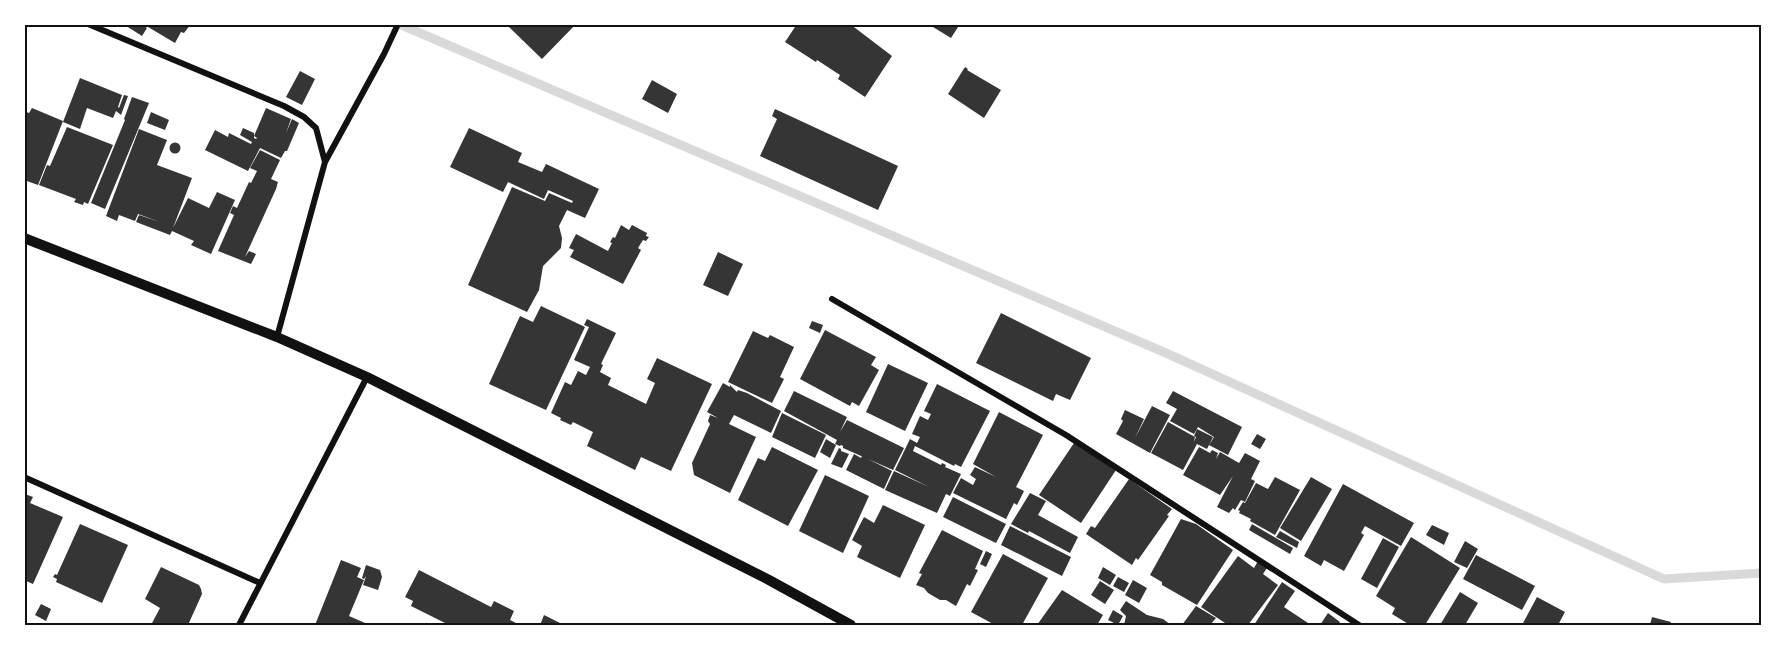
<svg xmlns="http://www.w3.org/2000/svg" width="1785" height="649" font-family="'Alegreya Sans',sans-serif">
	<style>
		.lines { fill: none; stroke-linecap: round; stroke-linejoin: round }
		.stream { stroke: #d9d9d9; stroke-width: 9 }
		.building { fill: #353535 }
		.minor { stroke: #111; stroke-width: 6 }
		.tertiary { stroke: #111; stroke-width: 10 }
		.neatline { fill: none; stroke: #111; stroke-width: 2 }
	</style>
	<rect width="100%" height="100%" fill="#fff"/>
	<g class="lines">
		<path class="stream" d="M 399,24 L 1166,353 L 1664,579 L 1761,573"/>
	</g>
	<path class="building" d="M 123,24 L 141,24 L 147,28 L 142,36 Z
		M 143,24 L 191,24 L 184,33 L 181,32 L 175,43 Z
		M 512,24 L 576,24 L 542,59 L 509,27 Z
		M 797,24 L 850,24 L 892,56 L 865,97 L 838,79 L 840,75 L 817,60 L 816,62 L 785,42 Z
		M 928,24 L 960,24 L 951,38 Z
		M 965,67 L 968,69 L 967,70 L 1001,90 L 984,118 L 948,94 Z
		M 300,71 L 315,79 L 302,105 L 286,97 Z
		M 80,78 L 122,95 L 118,107 L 119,108 L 124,95 L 128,96 L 121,115 L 116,111 L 113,118 L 87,108 L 80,129 L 63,122 Z
		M 652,80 L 677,94 L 668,113 L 642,99 Z
		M 132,97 L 149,103 L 105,209 L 91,203 L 125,120 L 124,119 Z
		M 32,108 L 63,121 L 38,185 L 24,180 L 24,111 L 29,113 Z
		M 266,108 L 291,119 L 286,133 L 292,119 L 299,123 L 287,151 L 285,151 L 281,158 L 260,148 L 248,171 L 205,150 L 215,130 L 228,137 L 229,133 L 251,144 L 252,142 L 240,135 L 243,128 L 254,133 L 254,138 L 256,139 L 257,138 L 254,136 Z
		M 775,109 L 898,166 L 878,210 L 760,156 L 777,119 L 772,116 Z
		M 151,112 L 169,120 L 165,130 L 147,123 Z
		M 67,127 L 113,145 L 88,204 L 84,202 L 83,205 L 74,202 L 76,199 L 39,185 L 47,165 L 50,166 Z
		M 469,128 L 522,153 L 518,162 L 542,172 L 546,164 L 599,189 L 585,218 L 567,210 L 559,226 L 562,238 L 561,248 L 543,266 L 539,290 L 527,312 L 468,285 L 512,187 L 545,201 L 549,193 L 572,203 L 573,201 L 548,190 L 544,199 L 508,182 L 503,192 L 450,167 Z
		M 139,129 L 167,140 L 157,165 L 192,178 L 173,228 L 188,198 L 209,208 L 217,192 L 235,200 L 211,254 L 191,245 L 194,241 L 172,231 L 170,235 L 136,222 L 139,215 L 160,222 L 138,214 L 135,221 L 119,215 L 117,221 L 106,216 Z
		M169.5 148a5.5 5.5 0 1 1 11 0a5.5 5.5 0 1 1-11 0Z
		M 260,150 L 280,160 L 271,179 L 278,182 L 276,189 L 245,257 L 249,251 L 256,254 L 251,264 L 218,251 L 234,215 L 230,213 L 233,206 L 237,208 L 249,182 L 251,183 L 257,171 L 250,168 Z
		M 621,225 L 629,230 L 632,225 L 647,233 L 646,236 L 649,237 L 646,241 L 643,240 L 638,248 L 641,250 L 623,284 L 570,257 L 574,250 L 569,248 L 576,234 L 608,251 L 612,243 L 610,242 L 613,237 L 615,238 Z
		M 718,252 L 743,264 L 728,296 L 703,285 Z
		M 541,306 L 585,327 L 546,410 L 489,384 L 520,316 L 533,322 Z
		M 1001,313 L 1091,358 L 1070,400 L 1056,394 L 1053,401 L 976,363 Z
		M 587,319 L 616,333 L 601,364 L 603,365 L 600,372 L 611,378 L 608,385 L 646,404 L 655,383 L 647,379 L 657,358 L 712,384 L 671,471 L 641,457 L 635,470 L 587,446 L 593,432 L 573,422 L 571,425 L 560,420 L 561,418 L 551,413 L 565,382 L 571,385 L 578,371 L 586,375 L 590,367 L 574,360 L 589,327 L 584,325 Z
		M 812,321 L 823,325 L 820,333 L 809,328 Z
		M 825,330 L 876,357 L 871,365 L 879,370 L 859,406 L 852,402 L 850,406 L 800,379 Z
		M 753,331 L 768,338 L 770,335 L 794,347 L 780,377 L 784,379 L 772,403 L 728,382 Z
		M 888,364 L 928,383 L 905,431 L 866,412 Z
		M 723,383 L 730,387 L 730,385 L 737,392 L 738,390 L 747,393 L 781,411 L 771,433 L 734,415 L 729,424 L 756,437 L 730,493 L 694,475 L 692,463 L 710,424 L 708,421 L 710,415 L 718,418 L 707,412 Z
		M 937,384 L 990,411 L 961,467 L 955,464 L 954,466 L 915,446 L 913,451 L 941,465 L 942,463 L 946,465 L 945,467 L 961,474 L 950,496 L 946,494 L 937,513 L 885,490 L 894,471 L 929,487 L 895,470 L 910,439 L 917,443 L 920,437 L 912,434 L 920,416 L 928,420 L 931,414 L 924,411 Z
		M 794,391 L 847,417 L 840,432 L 847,420 L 904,448 L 893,470 L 843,448 L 843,446 L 841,445 L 840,446 L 835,444 L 837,440 L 784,411 Z
		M 1173,391 L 1242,427 L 1228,455 L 1209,445 L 1214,437 L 1198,427 L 1194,434 L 1170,421 L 1177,409 L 1166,403 Z
		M 1152,406 L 1170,415 L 1150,453 L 1116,434 L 1123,421 L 1121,419 L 1125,410 L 1144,419 L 1135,438 Z
		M 999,412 L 1043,435 L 1016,487 L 1024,491 L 1017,505 L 1014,503 L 1006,519 L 953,493 L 961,478 L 973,485 L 976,479 L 970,475 L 975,467 L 996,477 L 973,464 Z
		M 782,413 L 826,435 L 815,458 L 772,437 Z
		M 1168,422 L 1195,437 L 1194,442 L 1196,437 L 1194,436 L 1197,429 L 1213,437 L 1207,449 L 1197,444 L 1183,470 L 1151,453 Z
		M 1257,434 L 1266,439 L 1260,449 L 1251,444 Z
		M 826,439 L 836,445 L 830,458 L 820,452 Z
		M 1074,443 L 1116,470 L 1081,523 L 1039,495 Z
		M 772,447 L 818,470 L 788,526 L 738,500 L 758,458 L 765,461 Z
		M 1199,447 L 1210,453 L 1212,450 L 1218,453 L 1216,459 L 1220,452 L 1239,463 L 1245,453 L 1260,461 L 1251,479 L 1255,481 L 1245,502 L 1241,500 L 1235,510 L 1233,508 L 1229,513 L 1217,507 L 1233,476 L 1220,495 L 1183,475 Z
		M 839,448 L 841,449 L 841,451 L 849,454 L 842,468 L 831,464 Z
		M 854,454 L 861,458 L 862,456 L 892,471 L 884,489 L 846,470 Z
		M 825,475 L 869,496 L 843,553 L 799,531 Z
		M 1275,477 L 1300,490 L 1275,535 L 1250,521 L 1251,519 L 1239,513 L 1240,511 L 1238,510 L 1243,502 L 1245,503 L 1256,483 L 1268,489 Z
		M 1311,477 L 1332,489 L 1301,541 L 1280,528 Z
		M 1129,479 L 1172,509 L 1167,515 L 1169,516 L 1138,560 L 1136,558 L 1132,565 L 1086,534 L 1091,526 L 1095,528 Z
		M 1343,484 L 1414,523 L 1401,546 L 1365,526 L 1361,533 L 1364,535 L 1344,571 L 1324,560 L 1321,566 L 1304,556 Z
		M 1030,493 L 1046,501 L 1038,515 L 1078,537 L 1070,553 L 1029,531 L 1028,533 L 1011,524 Z
		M 25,494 L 33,497 L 30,503 L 63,517 L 33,584 L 24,580 Z
		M 953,497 L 1006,524 L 996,543 L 943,517 Z
		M 883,505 L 925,525 L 900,578 L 857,557 L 862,546 L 852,540 L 864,517 L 874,523 Z
		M 1181,519 L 1196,524 L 1233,550 L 1197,605 L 1162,585 L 1162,582 L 1150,575 Z
		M 80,524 L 128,545 L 102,603 L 56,582 L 57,579 L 53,577 L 55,574 L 57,575 Z
		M 1252,524 L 1293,548 L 1290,554 L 1249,530 Z
		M 1432,525 L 1449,533 L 1444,545 L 1426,535 Z
		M 1010,526 L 1071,557 L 1062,576 L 1001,545 Z
		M 942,530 L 983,551 L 975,569 L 978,570 L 970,586 L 967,584 L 956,606 L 946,600 L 940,600 L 928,593 L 924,588 L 916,585 L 922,574 L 919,573 Z
		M 1280,531 L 1299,542 L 1297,548 L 1276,537 Z
		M 1411,537 L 1460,568 L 1425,625 L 1410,625 L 1392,614 L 1395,608 L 1376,596 Z
		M 1383,538 L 1399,547 L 1377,588 L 1361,579 Z
		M 1465,541 L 1478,549 L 1467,568 L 1454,562 Z
		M 986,551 L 992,554 L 986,567 L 980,564 Z
		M 1003,554 L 1048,578 L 1022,625 L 995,625 L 971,612 Z
		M 1476,555 L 1535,586 L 1522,610 L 1463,579 Z
		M 1238,556 L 1254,568 L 1258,561 L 1267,568 L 1263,574 L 1278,585 L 1248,625 L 1228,625 L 1201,607 Z
		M 341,560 L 361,568 L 357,577 L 364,580 L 349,616 L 365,623 L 364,625 L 315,625 Z
		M 366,565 L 380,570 L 382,577 L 378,590 L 363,585 L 366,576 L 364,579 L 362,578 Z
		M 161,567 L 199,585 L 201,589 L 202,594 L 188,625 L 151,625 L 160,608 L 145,599 Z
		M 1103,567 L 1116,575 L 1110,585 L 1098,578 Z
		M 419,570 L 491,607 L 494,601 L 514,611 L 510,620 L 520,625 L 449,625 L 411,606 L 413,601 L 405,597 Z
		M 1118,577 L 1129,583 L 1124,592 L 1113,586 Z
		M 1133,580 L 1147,588 L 1139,603 L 1125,595 Z
		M 1100,581 L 1114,590 L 1105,604 L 1091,595 Z
		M 1282,582 L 1295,591 L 1284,607 L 1308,623 L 1307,625 L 1254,625 Z
		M 1062,590 L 1103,615 L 1097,625 L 1037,625 Z
		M 1460,592 L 1478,603 L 1465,625 L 1440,625 Z
		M 1537,597 L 1565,612 L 1558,625 L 1522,625 Z
		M 1126,601 L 1147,615 L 1163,619 L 1171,625 L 1124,625 L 1126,616 L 1120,610 Z
		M 41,604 L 51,609 L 46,621 L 35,615 Z
		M 1196,606 L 1216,618 L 1210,625 L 1182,625 Z
		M 1113,610 L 1123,616 L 1118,625 L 1108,620 Z
		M 1328,613 L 1340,622 L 1338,625 L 1320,625 Z
		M 544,615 L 564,625 L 540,625 Z
		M 1652,617 L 1671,622 L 1670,625 L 1650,625 Z"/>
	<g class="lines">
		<path class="minor" d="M 88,24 L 284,106 L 304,117 L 316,128 L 325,162
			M 832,299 L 1066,435 L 1359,625
			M 277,337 L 325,162 L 384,54 L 398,24
			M 24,477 L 260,583
			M 239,625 L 367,377"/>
		<path class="tertiary" d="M 24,238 L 277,337 L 367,377 L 769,580 L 851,625"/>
	</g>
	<rect width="1785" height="649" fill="none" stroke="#ffffff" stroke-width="51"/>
	<rect x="26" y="26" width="1734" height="598" class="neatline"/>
</svg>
